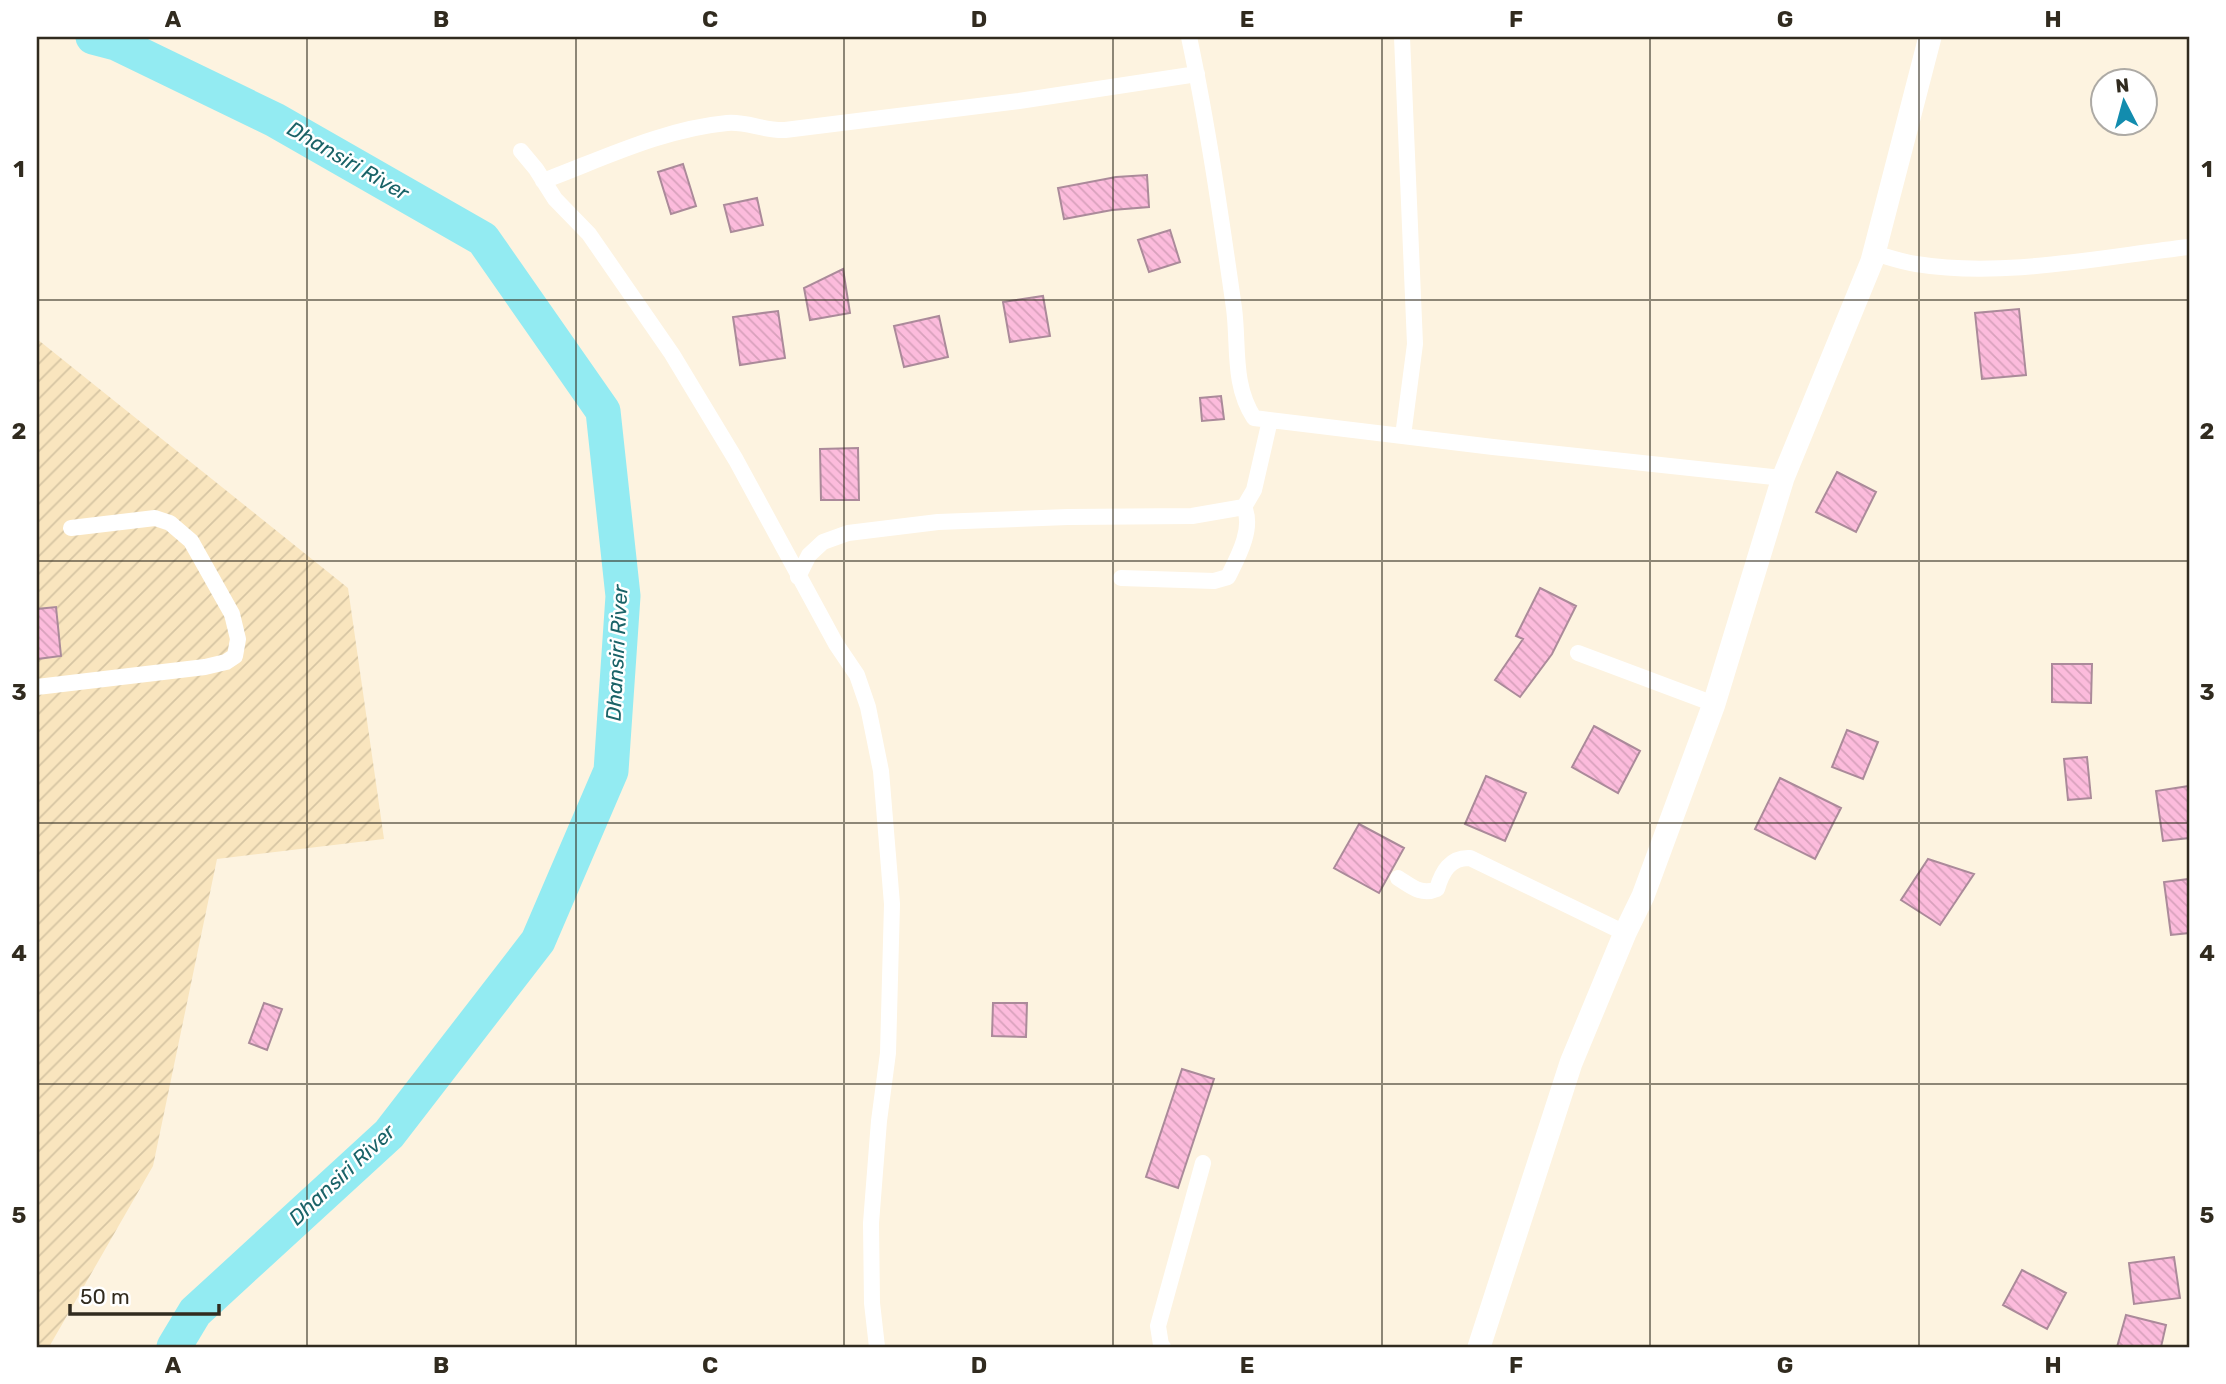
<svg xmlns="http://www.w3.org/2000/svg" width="2226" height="1384" font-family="Rubik,sans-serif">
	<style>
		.industrial { fill: url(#industrial-furrows) }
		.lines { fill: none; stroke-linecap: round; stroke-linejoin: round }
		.river { stroke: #93ebf2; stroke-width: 35 }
		.building { fill: url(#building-back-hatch); stroke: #ab8a9a; stroke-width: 2 }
		.street { stroke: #fff; stroke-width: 16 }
		.secondary { stroke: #fff; stroke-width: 23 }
		.grid { fill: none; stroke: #312b1f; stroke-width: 2; stroke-opacity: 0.55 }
		.labels { text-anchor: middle; stroke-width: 5; stroke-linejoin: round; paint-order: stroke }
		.water-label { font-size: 21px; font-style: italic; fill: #1a6368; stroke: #fff }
		.neatline { fill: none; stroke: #312b1f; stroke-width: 2.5 }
		.grid-label { font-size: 23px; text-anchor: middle; font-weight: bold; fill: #312b1f }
	</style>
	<defs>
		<pattern id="industrial-furrows" width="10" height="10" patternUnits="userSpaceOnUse" patternTransform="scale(1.75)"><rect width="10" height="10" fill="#f9e5be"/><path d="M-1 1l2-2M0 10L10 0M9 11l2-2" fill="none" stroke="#d6c5a3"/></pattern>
		<pattern id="building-back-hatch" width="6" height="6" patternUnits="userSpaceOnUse" patternTransform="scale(1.75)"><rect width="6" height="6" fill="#fcbbdc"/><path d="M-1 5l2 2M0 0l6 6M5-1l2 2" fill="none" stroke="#d8a1bc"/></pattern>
	</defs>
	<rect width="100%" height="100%" fill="#fdf3e0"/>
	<path class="industrial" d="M 37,339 L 348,588 L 384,839 L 217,859 L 153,1166 L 49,1347 L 37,1346 Z"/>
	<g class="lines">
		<path class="river" d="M 93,37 L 116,43 L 275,120 L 483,239 L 603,411 L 623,596 L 611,771 L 538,941 L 389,1134 L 195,1312 L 174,1347"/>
	</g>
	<path class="building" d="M 683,164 L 696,206 L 671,214 L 658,172 Z
		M 1147,175 L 1149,207 L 1112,210 L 1064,219 L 1058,188 L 1116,177 Z
		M 757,198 L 763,225 L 731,232 L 724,205 Z
		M 1170,230 L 1180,262 L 1149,272 L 1138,240 Z
		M 843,269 L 850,313 L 810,320 L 804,288 Z
		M 1043,296 L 1050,336 L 1010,342 L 1003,302 Z
		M 2019,309 L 2026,375 L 1982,379 L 1975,313 Z
		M 778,311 L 785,358 L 740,365 L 733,317 Z
		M 939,316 L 948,357 L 904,367 L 894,326 Z
		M 1221,396 L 1224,419 L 1202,421 L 1200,398 Z
		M 858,448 L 859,500 L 821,500 L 820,449 Z
		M 1837,472 L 1876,492 L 1856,532 L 1816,512 Z
		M 1540,588 L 1576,606 L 1552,654 L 1520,697 L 1495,680 L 1523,639 L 1516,636 Z
		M 56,607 L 61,656 L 37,659 L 37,609 Z
		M 2052,664 L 2092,664 L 2091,703 L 2052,702 Z
		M 1594,726 L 1640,751 L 1618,793 L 1572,767 Z
		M 1847,730 L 1878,742 L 1863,779 L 1832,767 Z
		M 2087,757 L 2091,798 L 2068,800 L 2064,759 Z
		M 1486,776 L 1526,793 L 1505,841 L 1465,824 Z
		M 1780,778 L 1841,808 L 1815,859 L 1755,829 Z
		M 2189,786 L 2189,838 L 2163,841 L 2156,791 Z
		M 1359,824 L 1404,848 L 1379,893 L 1334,868 Z
		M 1928,859 L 1974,874 L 1940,925 L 1901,900 Z
		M 2189,879 L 2189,933 L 2171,935 L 2164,882 Z
		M 264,1003 L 282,1009 L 267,1050 L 249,1043 Z
		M 993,1003 L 1027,1003 L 1026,1037 L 992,1036 Z
		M 1182,1069 L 1214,1079 L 1178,1188 L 1146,1177 Z
		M 2174,1257 L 2180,1298 L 2134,1304 L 2129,1263 Z
		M 2022,1270 L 2066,1293 L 2047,1329 L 2003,1305 Z
		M 2126,1315 L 2166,1325 L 2161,1347 L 2117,1347 Z"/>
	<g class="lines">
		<path class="street" d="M 1189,37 C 1208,126 1221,217 1234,308 C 1239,346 1232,384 1254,418 L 1493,447 L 1783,478
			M 1402,37 L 1415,344 L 1403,436
			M 521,151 L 536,169 L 555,199 L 589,234 L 672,354 L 736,460 L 836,644 L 857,675 L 868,707 L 881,771 L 892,904 L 888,1053 L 879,1121 L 871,1223 L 872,1303 L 877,1347
			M 543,181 C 602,159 663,129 727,123 C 746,121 764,131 785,130 L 1019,101 L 1197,74
			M 1874,253 C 1888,257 1902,262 1916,264 C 2004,278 2101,257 2189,247
			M 798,577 L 809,555 L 823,542 L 848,533 L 938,522 L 1068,517 L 1192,516 L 1244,507 L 1254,490 L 1270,420
			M 1121,578 L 1214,581 L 1228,577 C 1238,557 1254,528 1244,507
			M 1578,653 L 1714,704
			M 37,687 L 205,667 L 226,662 L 235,656 L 238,639 L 232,614 L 191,541 L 170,523 L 155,518 L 71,528
			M 1398,878 C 1411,886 1421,896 1437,889 C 1442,872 1450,857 1470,858 L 1625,933
			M 1163,1347 L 1161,1345 L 1158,1326 L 1203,1163"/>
		<path class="secondary" d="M 1479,1347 L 1571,1063 L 1625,933 L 1643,896 L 1714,704 L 1783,478 L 1872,261 L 1930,37"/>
	</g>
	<path class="grid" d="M 307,37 L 307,1347M 576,37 L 576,1347M 844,37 L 844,1347M 1113,37 L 1113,1347M 1382,37 L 1382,1347M 1650,37 L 1650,1347M 1919,37 L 1919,1347M 37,300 L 2189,300M 37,561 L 2189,561M 37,823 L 2189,823M 37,1084 L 2189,1084"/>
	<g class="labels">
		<g class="water-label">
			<text transform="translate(348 161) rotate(30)" y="7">Dhansiri River</text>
			<text transform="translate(617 653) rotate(-87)" y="7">Dhansiri River</text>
			<text transform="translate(342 1175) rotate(-43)" y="7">Dhansiri River</text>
		</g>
	</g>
	<rect width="2226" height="1384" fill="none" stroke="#ffffff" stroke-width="77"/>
	<g transform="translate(2124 102) rotate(354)"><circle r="33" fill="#ffffff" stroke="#adaaa5" stroke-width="2"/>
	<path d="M0-5L12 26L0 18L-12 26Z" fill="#128cae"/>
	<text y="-10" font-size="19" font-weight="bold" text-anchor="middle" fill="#312b1f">N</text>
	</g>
	<path d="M70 1304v10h149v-10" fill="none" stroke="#312b1f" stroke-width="3.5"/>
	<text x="80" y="1304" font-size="21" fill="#312b1f" stroke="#ffffff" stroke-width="5" paint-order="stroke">50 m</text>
	<rect x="38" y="38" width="2150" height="1308" class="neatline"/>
	<g class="grid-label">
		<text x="173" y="27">A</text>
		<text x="441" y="27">B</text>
		<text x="710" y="27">C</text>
		<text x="979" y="27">D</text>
		<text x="1247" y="27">E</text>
		<text x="1516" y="27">F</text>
		<text x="1785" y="27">G</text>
		<text x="2053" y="27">H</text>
		<text x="19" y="177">1</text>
		<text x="2207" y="177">1</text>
		<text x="19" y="439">2</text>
		<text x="2207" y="439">2</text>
		<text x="19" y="700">3</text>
		<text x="2207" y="700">3</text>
		<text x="19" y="961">4</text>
		<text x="2207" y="961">4</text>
		<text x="19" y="1223">5</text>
		<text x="2207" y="1223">5</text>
		<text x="173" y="1373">A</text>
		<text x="441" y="1373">B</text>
		<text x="710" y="1373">C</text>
		<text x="979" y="1373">D</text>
		<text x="1247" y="1373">E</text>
		<text x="1516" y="1373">F</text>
		<text x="1785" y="1373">G</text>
		<text x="2053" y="1373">H</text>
	</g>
</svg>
